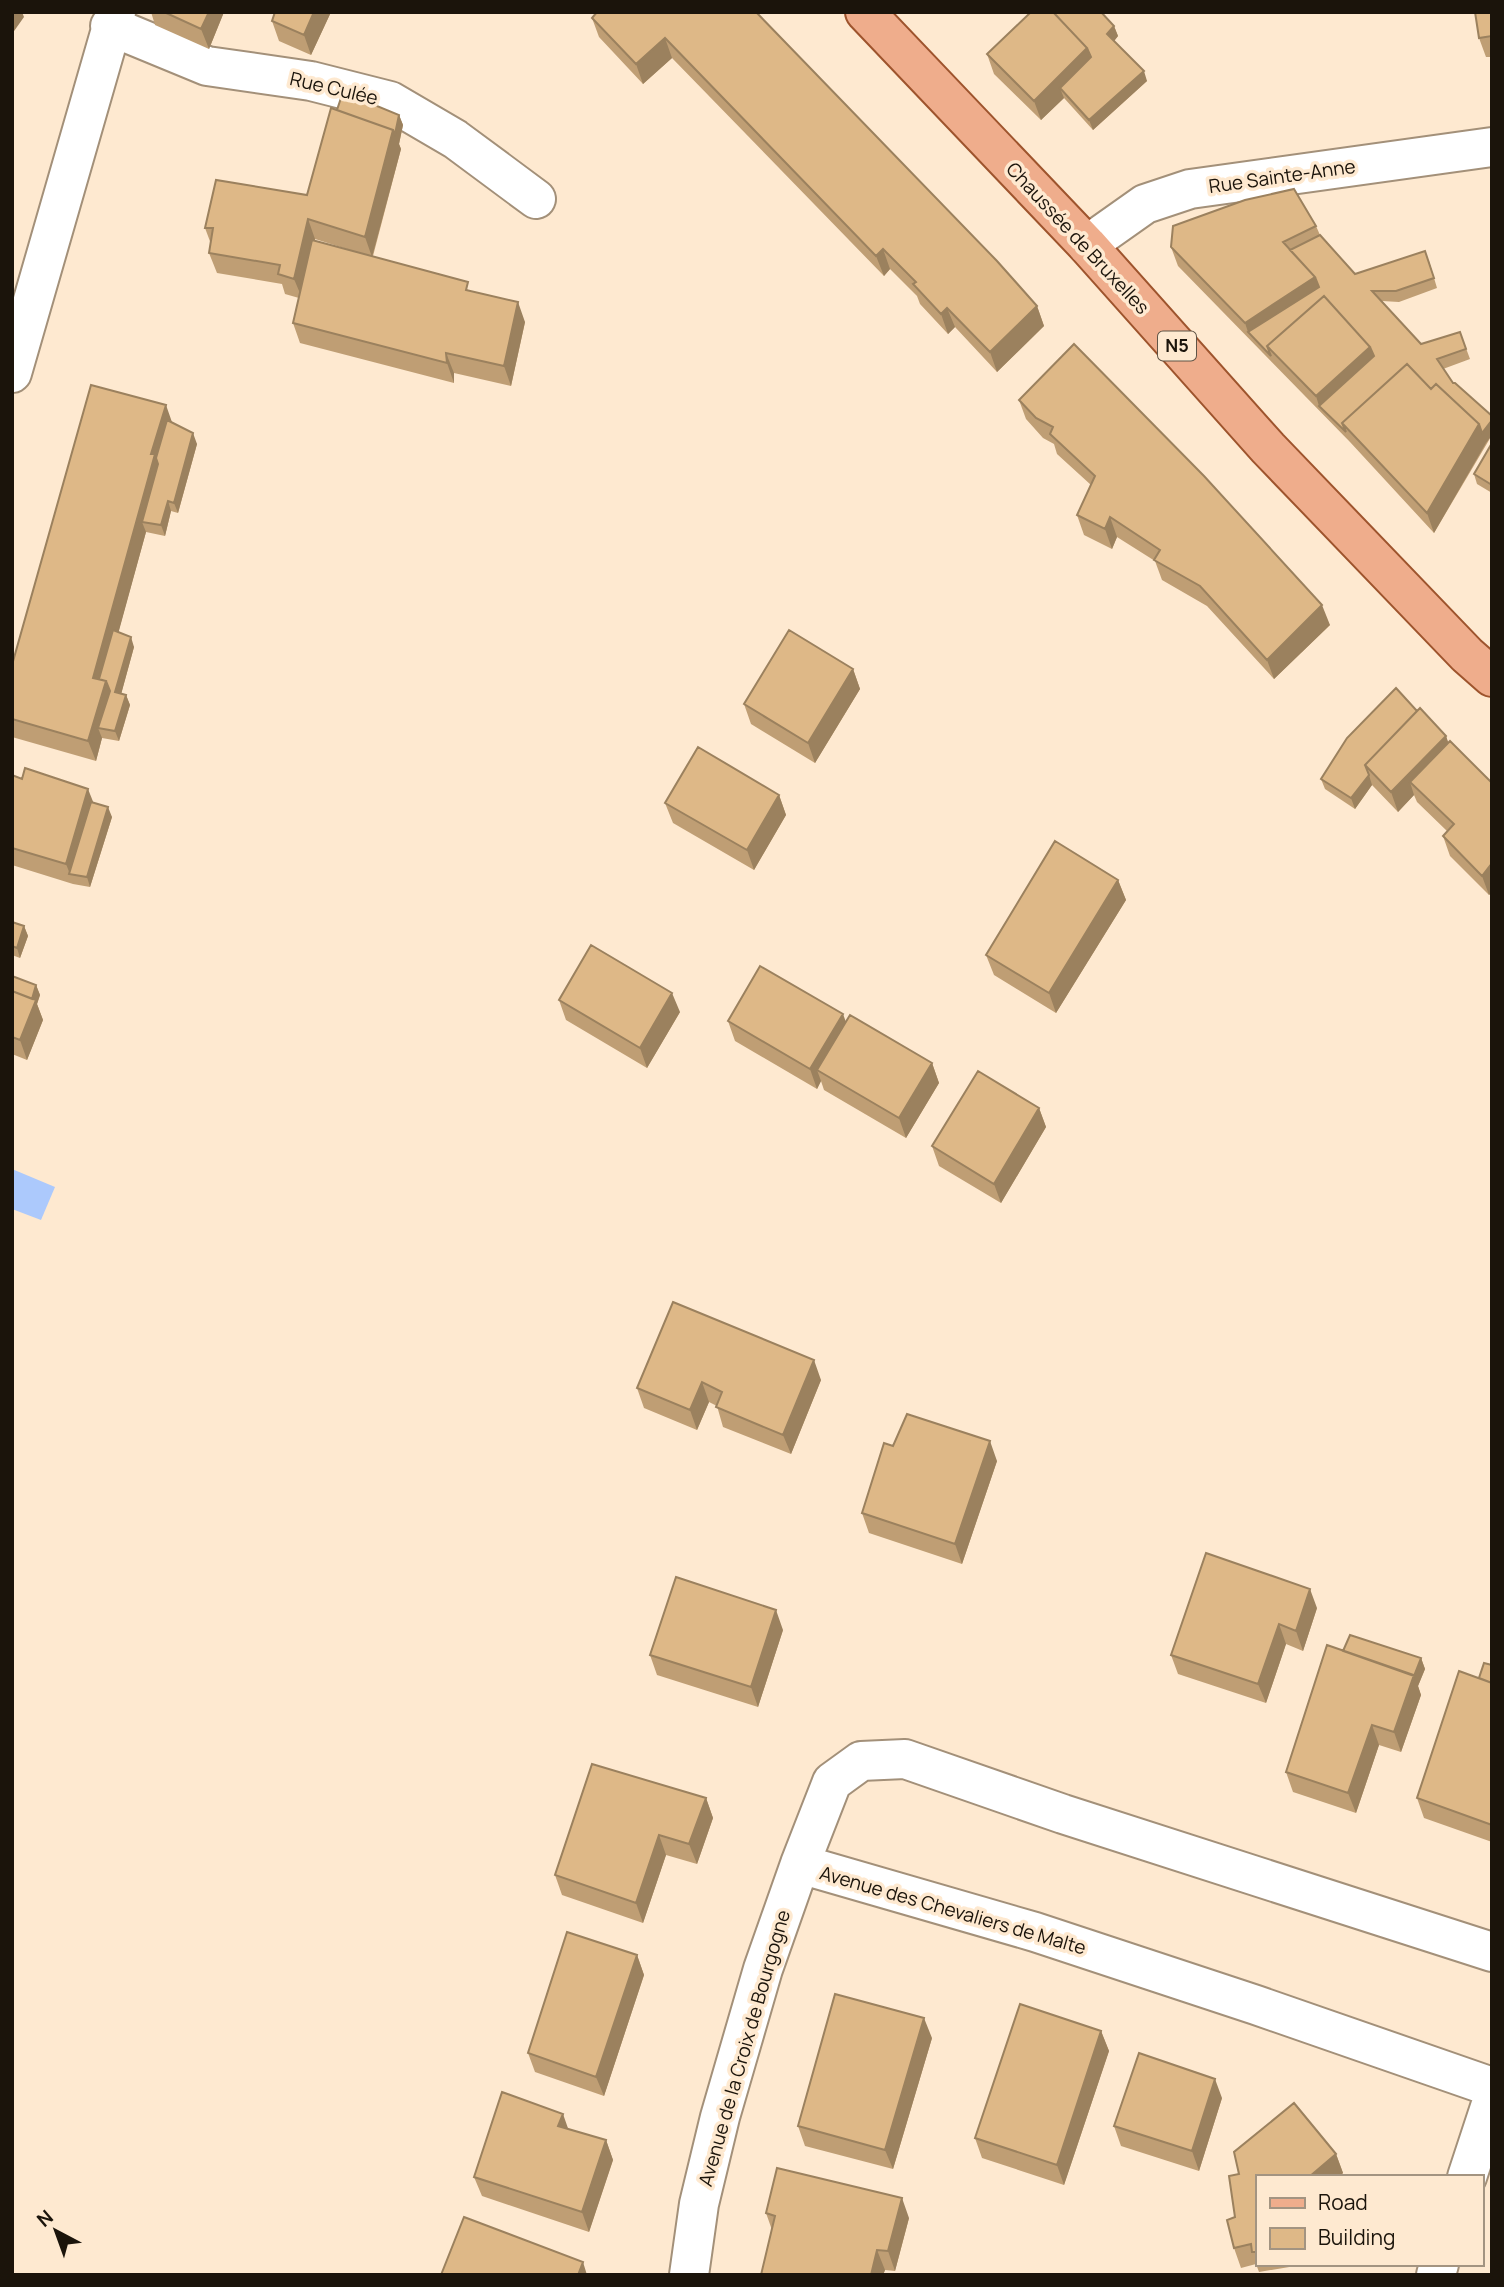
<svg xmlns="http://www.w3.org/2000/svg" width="1504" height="2287" font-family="Manrope,sans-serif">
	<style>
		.water { fill: #acc9fc }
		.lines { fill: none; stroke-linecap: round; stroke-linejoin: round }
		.minor-casing { stroke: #a39079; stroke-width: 42 }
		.major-casing { stroke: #9e542d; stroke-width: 42 }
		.minor { stroke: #fff; stroke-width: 38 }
		.major { stroke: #efad8c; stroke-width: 38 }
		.wall { fill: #bf9e74; fill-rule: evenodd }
		.shaded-wall { fill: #9b815e }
		.building { fill: #deb887; stroke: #9b815e; stroke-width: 2 }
		.labels { text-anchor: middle; stroke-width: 7; stroke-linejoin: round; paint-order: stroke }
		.shield { fill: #fee9d0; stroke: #5f5446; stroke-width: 2 }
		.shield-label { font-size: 18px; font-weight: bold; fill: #1b140b }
		.street-label { font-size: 19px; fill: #1b140b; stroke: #fee9d0 }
	</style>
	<rect width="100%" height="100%" fill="#fee9d0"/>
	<path class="water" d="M 12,1169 L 55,1187 L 41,1220 L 12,1209 Z"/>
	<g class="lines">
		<defs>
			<path id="minor" d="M 110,26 L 207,66 L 311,81 L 390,101 L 455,139 L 536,199
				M 1087,245 L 1145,204 L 1190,189 L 1492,147
				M 12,373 L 116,12
				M 800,1864 L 1035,1932 L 1256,2005 L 1492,2087
				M 1467,2177 L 1492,2101
				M 689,2275 L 699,2204 L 720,2117 L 763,1969 L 800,1864 L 832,1782 L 861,1761 L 905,1759 L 1063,1814 L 1492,1952
				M 1436,2275 L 1439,2264"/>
			<path id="major" d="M 865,12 L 1087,245 L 1268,448 L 1467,655 L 1492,677"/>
		</defs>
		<use href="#minor" class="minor-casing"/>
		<use href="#major" class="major-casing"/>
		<use href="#minor" class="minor"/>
		<use href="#major" class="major"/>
	</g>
	<path class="wall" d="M 151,12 L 224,12 L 209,49 L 155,25 Z
		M 275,12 L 331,12 L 311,55 L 279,41 L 272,21 Z
		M 756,12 L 1037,306 L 1044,326 L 997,372 L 955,327 L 948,334 L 920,304 L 917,296 L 890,269 L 884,276 L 672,58 L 643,84 L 599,37 L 592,18 Z
		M 1492,12 L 1492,57 L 1486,57 L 1479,38 Z
		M 1114,26 L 1118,36 L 1114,41 L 1147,81 L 1093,130 L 1064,98 L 1041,120 L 994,74 L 987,54 Z
		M 337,110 L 399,115 L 403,125 L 399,144 L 401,149 L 373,256 L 471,291 L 525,322 L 511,386 L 454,373 L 454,383 L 300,343 L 293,323 L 299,298 L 285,294 L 282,284 L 217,273 L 209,253 L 211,244 L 205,228 L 307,195 ZM 315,239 L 366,255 L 314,241 Z
		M 1316,226 L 1320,235 L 1355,274 L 1429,261 L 1437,288 L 1399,302 L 1382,301 L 1421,344 L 1460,332 L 1470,359 L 1443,369 L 1453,383 L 1492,416 L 1492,435 L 1434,533 L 1350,442 L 1178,266 L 1171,247 Z
		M 1019,400 L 1330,625 L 1274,679 L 1207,606 L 1162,580 L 1155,561 L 1117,537 L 1112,549 L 1084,535 L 1077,515 L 1091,485 L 1057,454 L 1054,444 L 1043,438 L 1026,419 Z
		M 172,423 L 197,444 L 178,513 L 171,511 L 165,536 L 146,532 L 118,633 L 134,647 L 121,694 L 126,695 L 130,705 L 119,741 L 102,738 L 96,761 L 12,737 L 12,665 Z
		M 1492,443 L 1492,493 L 1477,484 L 1474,474 Z
		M 853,669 L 860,689 L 815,763 L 751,724 L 744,704 Z
		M 1417,711 L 1446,736 L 1448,743 L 1492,783 L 1492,892 L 1489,895 L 1450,856 L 1443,836 L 1447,831 L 1417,802 L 1414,795 L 1398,812 L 1372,785 L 1355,809 L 1325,789 L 1321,779 Z
		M 12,775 L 93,802 L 112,817 L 90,887 L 73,884 L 12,865 Z
		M 779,795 L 786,815 L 754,870 L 673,823 L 665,803 Z
		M 1118,880 L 1126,900 L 1056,1013 L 994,975 L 986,955 Z
		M 12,922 L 24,926 L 28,936 L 20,958 L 12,955 Z
		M 12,976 L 36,985 L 40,995 L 37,1004 L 43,1020 L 27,1060 L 12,1054 Z
		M 559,1000 L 680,1012 L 647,1068 L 566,1020 Z
		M 728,1021 L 846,1023 L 932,1063 L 939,1083 L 906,1138 L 824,1090 L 821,1081 L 817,1089 L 735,1041 Z
		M 1039,1108 L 1046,1127 L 1001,1203 L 939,1166 L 932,1146 Z
		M 673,1302 L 821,1380 L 791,1454 L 723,1427 L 717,1406 L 709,1402 L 697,1430 L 644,1408 L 637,1388 Z
		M 893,1446 L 997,1461 L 962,1564 L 869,1533 L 862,1513 Z
		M 1317,1608 L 1303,1651 L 1286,1644 L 1266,1703 L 1178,1674 L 1171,1655 Z
		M 783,1630 L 758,1707 L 657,1675 L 650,1655 Z
		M 1343,1651 L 1421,1658 L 1425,1669 L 1418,1686 L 1421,1695 L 1401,1752 L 1379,1745 L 1356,1813 L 1293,1792 L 1286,1772 Z
		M 1492,1665 L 1492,1842 L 1424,1818 L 1417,1798 L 1479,1678 Z
		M 706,1798 L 713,1818 L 697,1864 L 666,1855 L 643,1923 L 562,1895 L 555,1875 Z
		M 637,1955 L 644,1975 L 604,2096 L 535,2072 L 528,2053 Z
		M 1101,2031 L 1109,2051 L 1064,2185 L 982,2158 L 975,2138 Z
		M 932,2038 L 893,2169 L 805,2146 L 798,2126 Z
		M 1222,2098 L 1199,2171 L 1121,2146 L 1114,2126 Z
		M 1294,2103 L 1336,2154 L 1343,2173 L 1339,2177 L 1257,2177 L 1257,2264 L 1307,2264 L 1259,2272 L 1256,2264 L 1241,2268 L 1234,2248 L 1227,2220 L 1235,2217 L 1229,2176 L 1239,2174 L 1234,2152 Z
		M 568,2129 L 606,2140 L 613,2160 L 589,2232 L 482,2196 L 474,2177 Z
		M 766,2213 L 909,2218 L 895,2271 L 885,2270 L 883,2275 L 761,2275 L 772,2230 Z"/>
	<path class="shaded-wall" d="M 12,12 L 22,12 L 24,17 L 12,34 Z
		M 209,12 L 224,12 L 209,49 L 201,29 Z
		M 314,12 L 331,12 L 311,55 L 304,35 Z
		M 1114,26 L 1118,36 L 1111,45 L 1107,34 Z
		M 665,38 L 672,58 L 643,84 L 636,64 Z
		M 1087,48 L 1094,68 L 1060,88 L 1064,98 L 1041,120 L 1034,101 Z
		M 1144,71 L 1147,81 L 1093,130 L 1089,120 Z
		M 399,115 L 403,125 L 399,144 L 401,149 L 372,257 L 365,237 L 393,130 Z
		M 308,219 L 315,239 L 302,298 L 294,279 Z
		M 883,249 L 890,269 L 884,276 L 876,256 Z
		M 1315,277 L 1323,297 L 1248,332 L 1245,323 Z
		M 518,302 L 525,322 L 511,386 L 504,366 Z
		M 1037,306 L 1044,326 L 997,372 L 990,352 Z
		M 947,308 L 955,327 L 948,334 L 941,314 Z
		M 1370,347 L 1377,366 L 1319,406 L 1316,396 Z
		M 446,353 L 454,373 L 454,383 L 447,363 Z
		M 166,405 L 173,425 L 142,522 L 146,532 L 103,689 L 93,678 L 151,454 Z
		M 1492,420 L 1492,435 L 1486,443 L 1482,433 Z
		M 1479,424 L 1486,443 L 1434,533 L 1427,513 Z
		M 193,433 L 197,444 L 178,513 L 174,503 Z
		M 168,501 L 171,511 L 165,536 L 161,525 Z
		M 1110,517 L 1117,537 L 1112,549 L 1105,529 Z
		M 1322,605 L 1330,625 L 1274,679 L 1267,660 Z
		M 131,637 L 134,647 L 119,702 L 115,692 Z
		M 853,669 L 860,689 L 815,763 L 808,743 Z
		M 106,681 L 114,701 L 98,728 L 102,738 L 96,761 L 88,741 Z
		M 126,695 L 130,705 L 119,741 L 115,731 Z
		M 1446,736 L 1453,756 L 1410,782 L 1414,795 L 1398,812 L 1391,792 Z
		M 1369,775 L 1372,785 L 1355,809 L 1351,798 Z
		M 88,789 L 96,809 L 70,874 L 66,864 Z
		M 779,795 L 786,815 L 754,870 L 747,850 Z
		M 108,807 L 112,817 L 90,887 L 87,877 Z
		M 1492,863 L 1492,892 L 1489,895 L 1482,876 Z
		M 1118,880 L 1126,900 L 1056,1013 L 1049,993 Z
		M 24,926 L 28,936 L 20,958 L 17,948 Z
		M 36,985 L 40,995 L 37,1004 L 43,1020 L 27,1060 L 20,1040 L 29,1006 Z
		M 672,993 L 680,1012 L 647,1068 L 640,1048 Z
		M 843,1014 L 850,1033 L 817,1070 L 821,1081 L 817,1089 L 810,1069 Z
		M 932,1063 L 939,1083 L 906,1138 L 899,1118 Z
		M 1039,1108 L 1046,1127 L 1001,1203 L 994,1184 Z
		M 814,1360 L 821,1380 L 791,1454 L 783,1435 Z
		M 702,1382 L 709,1402 L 697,1430 L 690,1410 Z
		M 990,1441 L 997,1461 L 962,1564 L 955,1544 Z
		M 1310,1589 L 1317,1608 L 1303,1651 L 1296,1631 Z
		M 776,1610 L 783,1630 L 758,1707 L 751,1687 Z
		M 1279,1624 L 1286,1644 L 1266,1703 L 1258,1684 Z
		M 1421,1658 L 1425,1669 L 1418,1686 L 1421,1695 L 1401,1752 L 1394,1732 Z
		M 1372,1725 L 1379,1745 L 1356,1813 L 1348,1793 Z
		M 706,1798 L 713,1818 L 697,1864 L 689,1844 Z
		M 659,1835 L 666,1855 L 643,1923 L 636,1903 Z
		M 637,1955 L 644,1975 L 604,2096 L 596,2077 Z
		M 924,2018 L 932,2038 L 893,2169 L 885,2150 Z
		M 1101,2031 L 1109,2051 L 1064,2185 L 1057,2165 Z
		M 1215,2079 L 1222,2098 L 1199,2171 L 1192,2151 Z
		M 563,2114 L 570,2134 L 558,2126 Z
		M 606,2140 L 613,2160 L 589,2232 L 582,2212 Z
		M 1336,2154 L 1343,2173 L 1339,2177 L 1309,2177 Z
		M 902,2198 L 909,2218 L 895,2271 L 888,2251 Z
		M 877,2250 L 885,2270 L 883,2275 L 871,2275 Z
		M 583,2262 L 587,2275 L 578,2275 Z"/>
	<path class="building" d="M 164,12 L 209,12 L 201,29 Z
		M 275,12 L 314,12 L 304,35 L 272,21 Z
		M 597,12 L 756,12 L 997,261 L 1037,306 L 990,352 L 947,308 L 941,314 L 913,284 L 916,282 L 883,249 L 876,256 L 665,38 L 636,64 L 592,18 Z
		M 1031,12 L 1053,12 L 1087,48 L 1034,101 L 987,54 Z
		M 1053,12 L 1101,12 L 1114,26 L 1107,34 L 1144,71 L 1089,120 L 1060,88 L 1091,57 L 1087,48 Z
		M 1475,12 L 1492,12 L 1492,36 L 1479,38 Z
		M 343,92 L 399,115 L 395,134 L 393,130 L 337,110 Z
		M 331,108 L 393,130 L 365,237 L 308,219 L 294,279 L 278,274 L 280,265 L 209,253 L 213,228 L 205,228 L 216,180 L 307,195 Z
		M 1294,189 L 1316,226 L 1283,242 L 1315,277 L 1245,323 L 1171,247 L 1173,226 L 1245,200 Z
		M 1320,235 L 1355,274 L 1425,251 L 1434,278 L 1396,291 L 1372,291 L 1421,344 L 1460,332 L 1466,349 L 1437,359 L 1453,383 L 1455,383 L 1492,416 L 1492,420 L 1482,433 L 1479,424 L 1436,384 L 1431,389 L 1407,364 L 1342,423 L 1346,432 L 1319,406 L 1374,356 L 1370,347 L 1324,296 L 1267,346 L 1271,356 L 1248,332 L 1319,287 L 1315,277 L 1290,250 Z
		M 312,240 L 468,282 L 466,290 L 518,302 L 504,366 L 446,353 L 447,363 L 293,323 Z
		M 1324,296 L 1370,347 L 1316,396 L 1267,346 Z
		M 1074,344 L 1204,476 L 1322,605 L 1267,660 L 1200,586 L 1154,560 L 1160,550 L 1110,517 L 1105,529 L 1077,515 L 1095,476 L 1050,434 L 1053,427 L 1036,418 L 1019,400 Z
		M 1407,364 L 1431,389 L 1436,384 L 1479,424 L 1427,513 L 1342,423 Z
		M 91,385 L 166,405 L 151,454 L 155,454 L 93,678 L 106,681 L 88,741 L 12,719 L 12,665 Z
		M 167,420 L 193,433 L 174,503 L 168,501 L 161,525 L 142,522 L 158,464 L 156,458 Z
		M 1492,443 L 1492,485 L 1474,474 Z
		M 113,630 L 131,637 L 115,692 L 126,695 L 115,731 L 98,728 L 110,691 L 106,681 L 99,679 Z
		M 789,630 L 853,669 L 808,743 L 744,704 Z
		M 1396,688 L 1417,711 L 1365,765 L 1369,775 L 1351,798 L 1321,779 L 1347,738 Z
		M 1420,708 L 1446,736 L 1391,792 L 1365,765 Z
		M 1450,741 L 1492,783 L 1492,863 L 1482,876 L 1443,836 L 1454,824 L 1410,782 Z
		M 698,747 L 779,795 L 747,850 L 665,803 Z
		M 25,768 L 88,789 L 66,864 L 12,848 L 12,775 L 22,779 Z
		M 91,802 L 108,807 L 87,877 L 69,874 Z
		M 1055,841 L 1118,880 L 1049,993 L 986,955 Z
		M 12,922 L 24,926 L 17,948 L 12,946 Z
		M 591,945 L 672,993 L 640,1048 L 559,1000 Z
		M 760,966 L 843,1014 L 810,1069 L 728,1021 Z
		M 12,976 L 36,985 L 32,999 L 12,991 Z
		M 12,991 L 36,1000 L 20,1040 L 12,1037 Z
		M 850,1015 L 932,1063 L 899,1118 L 817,1070 Z
		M 978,1071 L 1039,1108 L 994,1184 L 932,1146 Z
		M 673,1302 L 814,1360 L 783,1435 L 716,1407 L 722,1392 L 702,1382 L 690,1410 L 637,1388 Z
		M 907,1414 L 990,1441 L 955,1544 L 862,1513 L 884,1443 L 893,1446 Z
		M 1206,1553 L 1310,1589 L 1296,1631 L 1279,1624 L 1258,1684 L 1171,1655 Z
		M 676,1577 L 776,1610 L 751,1687 L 650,1655 Z
		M 1350,1635 L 1421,1658 L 1414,1676 L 1343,1651 Z
		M 1327,1645 L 1414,1675 L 1394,1732 L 1372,1725 L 1348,1793 L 1286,1772 Z
		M 1484,1663 L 1492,1665 L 1492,1683 L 1479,1678 Z
		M 1459,1671 L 1492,1683 L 1492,1825 L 1417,1798 Z
		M 592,1764 L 706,1798 L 689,1844 L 659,1835 L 636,1903 L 555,1875 Z
		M 567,1932 L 637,1955 L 596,2077 L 528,2053 Z
		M 835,1994 L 924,2018 L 885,2150 L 798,2126 Z
		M 1020,2004 L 1101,2031 L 1057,2165 L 975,2138 Z
		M 1139,2053 L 1215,2079 L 1192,2151 L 1114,2126 Z
		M 502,2092 L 563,2114 L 558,2126 L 606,2140 L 582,2212 L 474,2177 Z
		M 1294,2103 L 1336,2154 L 1309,2177 L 1257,2177 L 1257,2252 L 1252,2252 L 1251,2244 L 1234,2248 L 1227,2220 L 1235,2217 L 1229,2176 L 1239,2174 L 1234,2152 Z
		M 777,2168 L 902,2198 L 888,2251 L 877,2250 L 871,2275 L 761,2275 L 775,2216 L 766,2213 Z
		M 464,2217 L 583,2262 L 578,2275 L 441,2275 Z"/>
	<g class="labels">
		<rect class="shield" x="1158" y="331.5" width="38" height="29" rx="5"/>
		<g class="shield-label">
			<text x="1177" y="352">N5</text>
		</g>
		<g class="street-label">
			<text transform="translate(334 88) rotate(13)" y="7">Rue Culée</text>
			<text transform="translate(1282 176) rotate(-8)" y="7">Rue Sainte-Anne</text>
			<text transform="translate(1078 238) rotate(47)" y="7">Chaussée de Bruxelles</text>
			<text transform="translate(953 1910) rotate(16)" y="7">Avenue des Chevaliers de Malte</text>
			<text transform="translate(744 2048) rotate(-74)" y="7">Avenue de la Croix de Bourgogne</text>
		</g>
	</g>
	<rect width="1504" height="2287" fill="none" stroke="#1b140b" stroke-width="28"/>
	<rect x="1256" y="2175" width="228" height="91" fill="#fee9d0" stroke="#a39481" stroke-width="2"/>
	<rect x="1270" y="2198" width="35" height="10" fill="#efad8c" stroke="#a39481" stroke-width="2"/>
	<text x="1318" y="2210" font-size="21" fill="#1b140b">Road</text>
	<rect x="1270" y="2228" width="35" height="21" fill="#deb887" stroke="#a39481" stroke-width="2"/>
	<text x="1318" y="2245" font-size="21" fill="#1b140b">Building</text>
	<g transform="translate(56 2231) rotate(319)" stroke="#fee9d0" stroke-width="5" paint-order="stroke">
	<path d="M0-5L12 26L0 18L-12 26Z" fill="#1b140b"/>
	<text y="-10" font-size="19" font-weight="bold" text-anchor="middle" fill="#1b140b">N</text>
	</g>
</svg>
